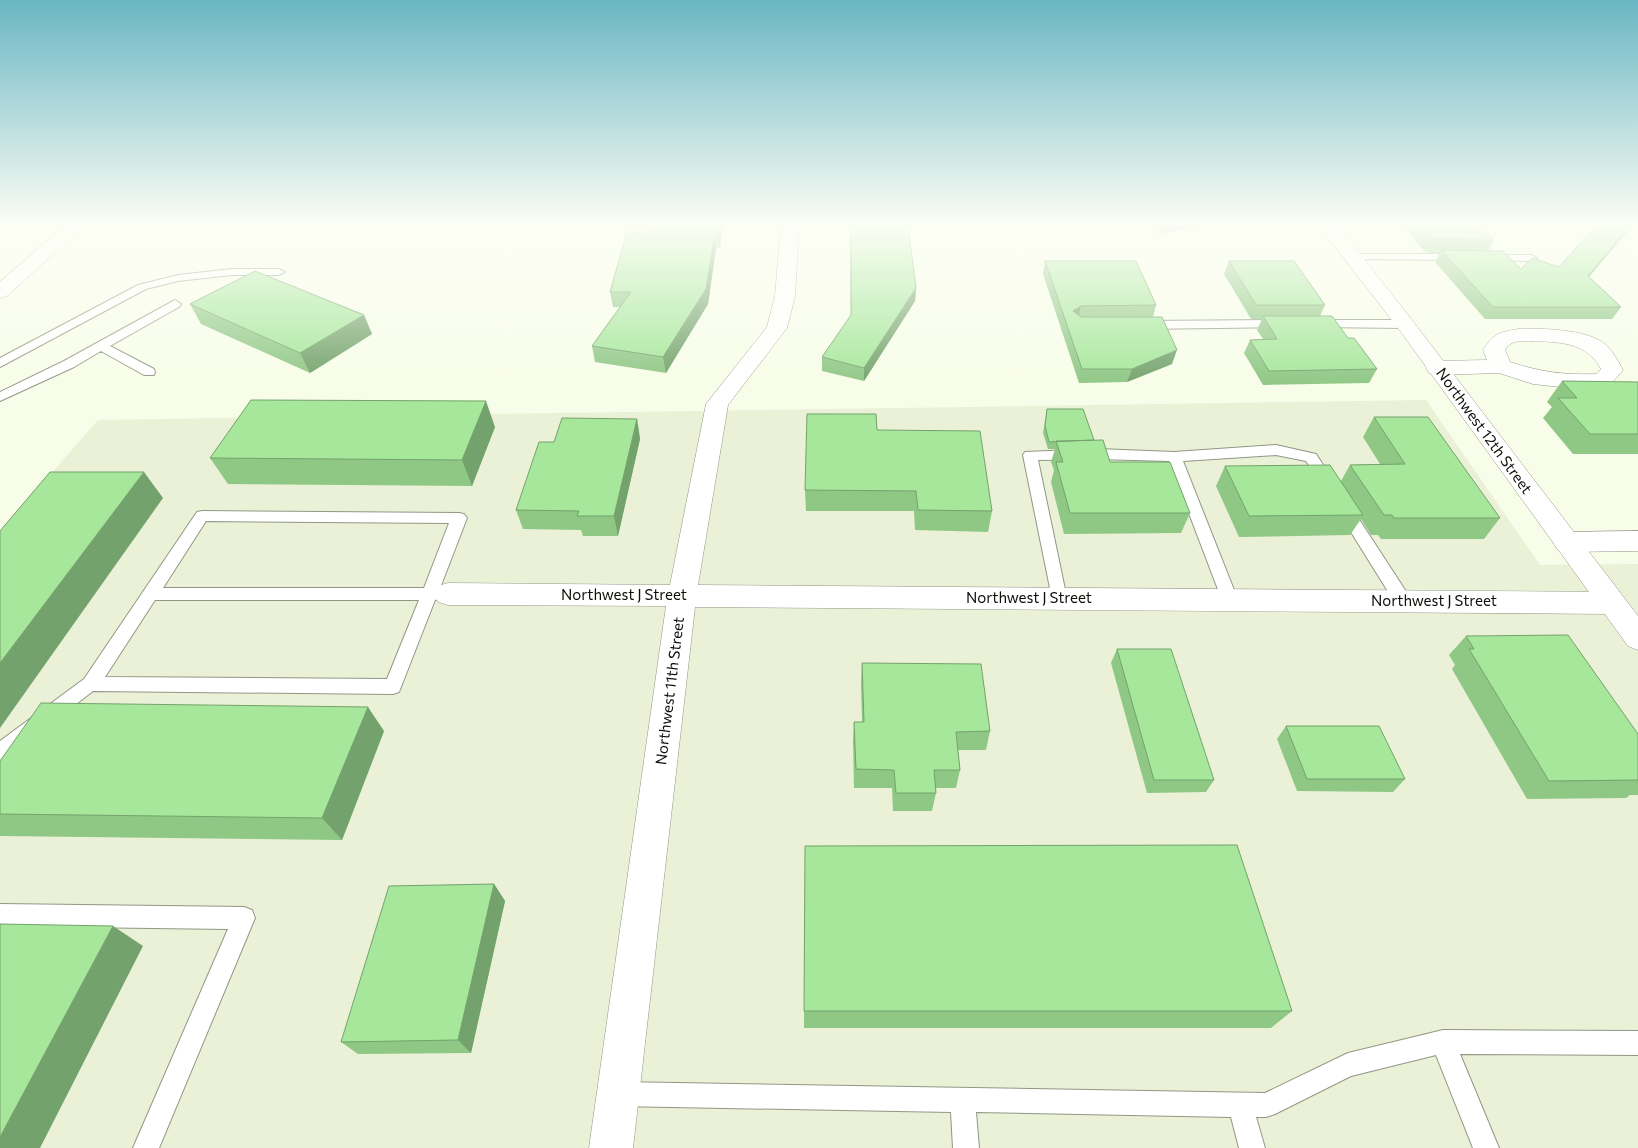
<svg xmlns="http://www.w3.org/2000/svg" width="1638" height="1148" font-family="Commissioner,sans-serif">
	<style>
		.built { fill: #eaf1d7 }
		.lines { fill: none; stroke-linecap: round; stroke-linejoin: round }
		.service-casing { stroke: #929785; stroke-width: 2 }
		.minor-casing { stroke: #929785; stroke-width: 1 }
		.tertiary-casing { stroke: #929785; stroke-width: 1 }
		.service { fill: #fff; fill-rule: evenodd }
		.minor { fill: #fff; fill-rule: evenodd }
		.tertiary { fill: #fff; fill-rule: evenodd }
		.wall { fill: #8fc785 }
		.shaded-wall { fill: #74a26c }
		.building { fill: #a6e79b; stroke: #74a26c }
		.labels { text-anchor: middle; stroke-width: 4; stroke-linejoin: round; paint-order: stroke }
		.street-label { font-size: 15px; fill: #0e0f09; stroke: #fff }
	</style>
	<rect width="100%" height="100%" fill="#f8fde9"/>
	<path class="built" d="M 1426,400 L 1540,565 L 1638,564 L 1638,1148 L 0,1148 L 0,532 L 98,420 Z"/>
	<g class="lines">
		<defs>
			<path id="service" d="M 1351,254 L 1459,254 L 1465,257 L 1459,260 L 1347,259 L 1345,257 Z
				M 1489,255 L 1531,255 L 1537,258 L 1531,261 L 1485,260 L 1483,258 L 1485,256 Z
				M 232,269 L 279,269 L 285,272 L 279,275 L 232,275 L 178,281 L 146,289 L 0,367 L 0,358 L 138,285 L 178,275 Z
				M 175,300 L 181,304 L 179,307 L 110,346 L 154,369 L 155,372 L 154,375 L 144,375 L 101,351 L 74,367 L 0,401 L 0,392 L 64,361 Z
				M 1281,320 L 1287,324 L 1285,327 L 1143,329 L 1137,325 L 1143,321 Z
				M 1318,320 L 1405,320 L 1411,324 L 1405,328 L 1314,327 L 1312,324 Z
				M 1276,445 L 1316,454 L 1335,483 L 1333,487 L 1323,487 L 1306,461 L 1276,455 L 1183,461 L 1238,600 L 1236,604 L 1230,606 L 1224,604 L 1222,600 L 1169,461 L 1098,459 L 1038,460 L 1067,599 L 1065,603 L 1059,605 L 1053,603 L 1023,455 L 1025,452 L 1098,449 L 1174,452 Z
				M 1344,503 L 1349,504 L 1409,596 L 1411,601 L 1409,606 L 1403,607 L 1397,606 L 1336,508 L 1339,504 Z
				M 202,511 L 459,513 L 464,514 L 467,518 L 440,588 L 444,590 L 446,594 L 444,598 L 435,600 L 399,692 L 393,694 L 93,691 L 7,758 L 0,760 L 0,741 L 84,679 L 197,512 ZM 206,521 L 449,523 L 424,588 L 163,588 ZM 155,600 L 419,600 L 387,679 L 105,677 Z
				M 0,904 L 244,907 L 252,910 L 255,918 L 159,1148 L 133,1148 L 228,929 L 0,926 Z
				M 1443,1030 L 1638,1031 L 1638,1055 L 1460,1054 L 1499,1148 L 1473,1148 L 1436,1055 L 1351,1076 L 1275,1114 L 1266,1117 L 1256,1117 L 1265,1148 L 1239,1148 L 1231,1117 L 976,1112 L 979,1148 L 953,1148 L 951,1112 L 618,1106 L 609,1103 L 606,1094 L 609,1085 L 618,1082 L 1265,1093 L 1348,1053 Z"/>
			<path id="minor" d="M 64,226 L 84,226 L 7,296 L 0,298 L 0,282 Z
				M 781,226 L 799,226 L 795,296 L 787,328 L 728,405 L 698,585 L 1610,592 L 1620,595 L 1624,603 L 1620,611 L 1610,614 L 695,607 L 633,1148 L 589,1148 L 666,606 L 448,605 L 438,602 L 434,594 L 438,586 L 448,583 L 670,585 L 706,404 L 767,327 L 775,296 Z
				M 1519,329 C 1542,328 1586,329 1605,344 C 1613,351 1618,361 1623,370 L 1610,385 L 1570,388 L 1533,384 L 1499,373 L 1437,375 L 1429,373 L 1426,368 L 1429,363 L 1437,361 L 1487,360 L 1483,350 C 1494,333 1500,332 1519,329 ZM 1532,341 C 1559,342 1587,342 1601,369 L 1596,374 C 1563,375 1541,372 1510,362 L 1505,350 C 1510,340 1521,341 1532,341 Z
				M 1638,531 L 1638,551 L 1566,552 L 1557,549 L 1553,542 L 1557,535 L 1566,532 Z"/>
			<path id="tertiary" d="M 1319,226 L 1338,226 L 1412,320 L 1638,616 L 1638,650 L 1628,646 L 1398,328 Z"/>
		</defs>
		<use href="#service" class="service-casing"/>
		<use href="#minor" class="minor-casing"/>
		<use href="#tertiary" class="tertiary-casing"/>
		<use href="#service" class="service"/>
		<use href="#minor" class="minor"/>
		<use href="#tertiary" class="tertiary"/>
	</g>
	<path class="wall" d="M 646,226 L 723,226 L 720,248 L 716,248 L 708,304 L 666,373 L 595,362 L 592,346 L 620,307 L 613,307 L 610,292 L 645,232 Z
		M 850,226 L 908,226 L 916,288 L 915,301 L 864,381 L 822,371 L 822,357 L 851,316 Z
		M 1403,226 L 1480,226 L 1494,240 L 1488,251 L 1521,269 L 1559,267 L 1596,226 L 1631,226 L 1589,277 L 1621,307 L 1612,319 L 1485,319 L 1435,262 L 1440,253 L 1426,253 Z
		M 1045,261 L 1156,305 L 1153,317 L 1172,364 L 1127,382 L 1079,383 L 1043,274 Z
		M 1229,261 L 1325,305 L 1320,316 L 1348,338 L 1377,369 L 1369,383 L 1263,385 L 1244,353 L 1250,340 L 1263,339 L 1257,330 L 1262,319 L 1251,319 L 1224,274 Z
		M 190,304 L 364,315 L 372,334 L 310,373 L 201,324 Z
		M 1562,381 L 1638,382 L 1638,454 L 1573,454 L 1543,418 L 1552,407 L 1547,402 Z
		M 1047,409 L 1094,441 L 1110,462 L 1190,513 L 1181,533 L 1064,534 L 1051,482 L 1054,470 L 1051,462 L 1055,449 L 1048,449 L 1043,433 Z
		M 1374,417 L 1500,518 L 1484,539 L 1381,539 L 1378,535 L 1371,535 L 1361,519 L 1350,535 L 1239,537 L 1216,486 L 1225,466 L 1341,481 L 1350,465 L 1380,464 L 1363,437 Z
		M 637,419 L 640,439 L 618,536 L 583,536 L 581,530 L 523,529 L 516,510 L 554,442 Z
		M 495,427 L 472,486 L 228,484 L 210,458 Z
		M 877,430 L 992,511 L 988,532 L 915,530 L 914,511 L 806,511 L 805,490 Z
		M 1466,636 L 1638,734 L 1638,795 L 1630,795 L 1626,798 L 1527,799 L 1452,669 L 1455,665 L 1449,655 Z
		M 1117,649 L 1214,780 L 1206,792 L 1147,793 L 1111,663 Z
		M 862,663 L 990,731 L 986,750 L 958,750 L 960,770 L 956,788 L 936,788 L 936,793 L 932,811 L 893,811 L 892,788 L 854,788 L 853,740 L 854,722 L 862,722 L 861,683 Z
		M 1286,726 L 1405,779 L 1393,792 L 1297,791 L 1277,739 Z
		M 384,731 L 342,840 L 0,836 L 0,761 Z
		M 494,884 L 505,901 L 471,1053 L 358,1054 L 341,1042 Z
		M 804,1011 L 1292,1011 L 1271,1028 L 804,1028 Z"/>
	<path class="shaded-wall" d="M 720,226 L 723,226 L 720,248 L 719,233 Z
		M 1160,226 L 1201,226 L 1158,234 Z
		M 1630,226 L 1631,226 L 1628,231 L 1579,288 L 1588,276 Z
		M 715,233 L 716,248 L 708,304 L 666,373 L 663,357 Z
		M 916,288 L 915,301 L 864,381 L 864,368 Z
		M 1081,306 L 1078,319 L 1073,311 Z
		M 364,315 L 372,334 L 310,373 L 300,353 Z
		M 1177,350 L 1172,364 L 1127,382 L 1132,369 Z
		M 486,401 L 495,427 L 472,486 L 462,460 Z
		M 637,419 L 640,439 L 618,536 L 614,516 Z
		M 144,472 L 163,498 L 0,728 L 0,663 Z
		M 368,707 L 384,731 L 342,840 L 322,818 Z
		M 494,884 L 505,901 L 471,1053 L 458,1040 Z
		M 113,926 L 143,946 L 40,1148 L 0,1148 L 0,1137 Z"/>
	<path class="building" d="M 646,226 L 720,226 L 719,233 L 715,233 L 706,289 L 663,357 L 592,346 L 631,292 L 610,292 L 627,232 L 645,232 Z
		M 851,226 L 908,226 L 916,288 L 864,368 L 822,357 L 851,315 Z
		M 1421,226 L 1480,226 L 1494,240 L 1433,239 Z
		M 1596,226 L 1630,226 L 1588,276 L 1621,307 L 1493,307 L 1441,250 L 1503,251 L 1521,269 L 1532,258 L 1559,267 Z
		M 1045,261 L 1136,261 L 1156,305 L 1081,306 L 1073,311 L 1081,317 L 1162,317 L 1177,350 L 1132,369 L 1082,369 Z
		M 1229,261 L 1294,261 L 1325,305 L 1256,305 Z
		M 255,271 L 364,315 L 300,353 L 190,304 Z
		M 1263,316 L 1332,316 L 1348,338 L 1354,338 L 1377,369 L 1269,371 L 1250,340 L 1277,339 Z
		M 1562,381 L 1638,382 L 1638,434 L 1590,434 L 1558,398 L 1577,398 Z
		M 251,400 L 486,401 L 462,460 L 210,458 Z
		M 1047,409 L 1083,409 L 1094,440 L 1049,442 L 1045,426 Z
		M 807,414 L 876,414 L 877,430 L 980,431 L 992,511 L 918,510 L 916,491 L 805,490 Z
		M 1374,417 L 1428,417 L 1500,518 L 1394,518 L 1392,515 L 1384,515 L 1350,465 L 1405,464 Z
		M 562,418 L 637,419 L 614,516 L 577,516 L 579,511 L 516,510 L 539,442 L 554,442 Z
		M 1103,440 L 1110,462 L 1170,462 L 1190,513 L 1070,513 L 1056,462 L 1063,462 L 1056,441 Z
		M 1330,465 L 1363,515 L 1249,516 L 1225,466 Z
		M 50,472 L 144,472 L 0,663 L 0,531 Z
		M 1568,635 L 1638,734 L 1638,780 L 1549,781 L 1469,649 L 1474,649 L 1466,636 Z
		M 1117,649 L 1171,649 L 1214,780 L 1154,780 Z
		M 862,663 L 981,664 L 990,731 L 956,732 L 960,770 L 934,770 L 936,793 L 896,793 L 894,770 L 856,769 L 854,722 L 864,722 Z
		M 41,703 L 368,707 L 322,818 L 0,814 L 0,761 Z
		M 1286,726 L 1379,726 L 1405,779 L 1307,779 Z
		M 1237,845 L 1292,1011 L 804,1011 L 805,846 Z
		M 494,884 L 458,1040 L 341,1042 L 389,886 Z
		M 0,924 L 113,926 L 0,1137 Z"/>
	<linearGradient id="sky" x2="0" y2="1"><stop stop-color="#6ab6c3"/><stop offset="0.58" stop-color="#fcfef5"/><stop offset="1" stop-color="#fcfef5" stop-opacity="0"/></linearGradient>
	<rect width="1638" height="387" fill="url(#sky)"/>
	<g class="labels">
		<g class="street-label">
			<text transform="translate(1484 431) rotate(54)" y="5">Northwest 12th Street</text>
			<text x="624" y="600">Northwest J Street</text>
			<text x="1029" y="603">Northwest J Street</text>
			<text x="1434" y="606">Northwest J Street</text>
			<text transform="translate(670 691) rotate(-83)" y="5">Northwest 11th Street</text>
		</g>
	</g>
</svg>
